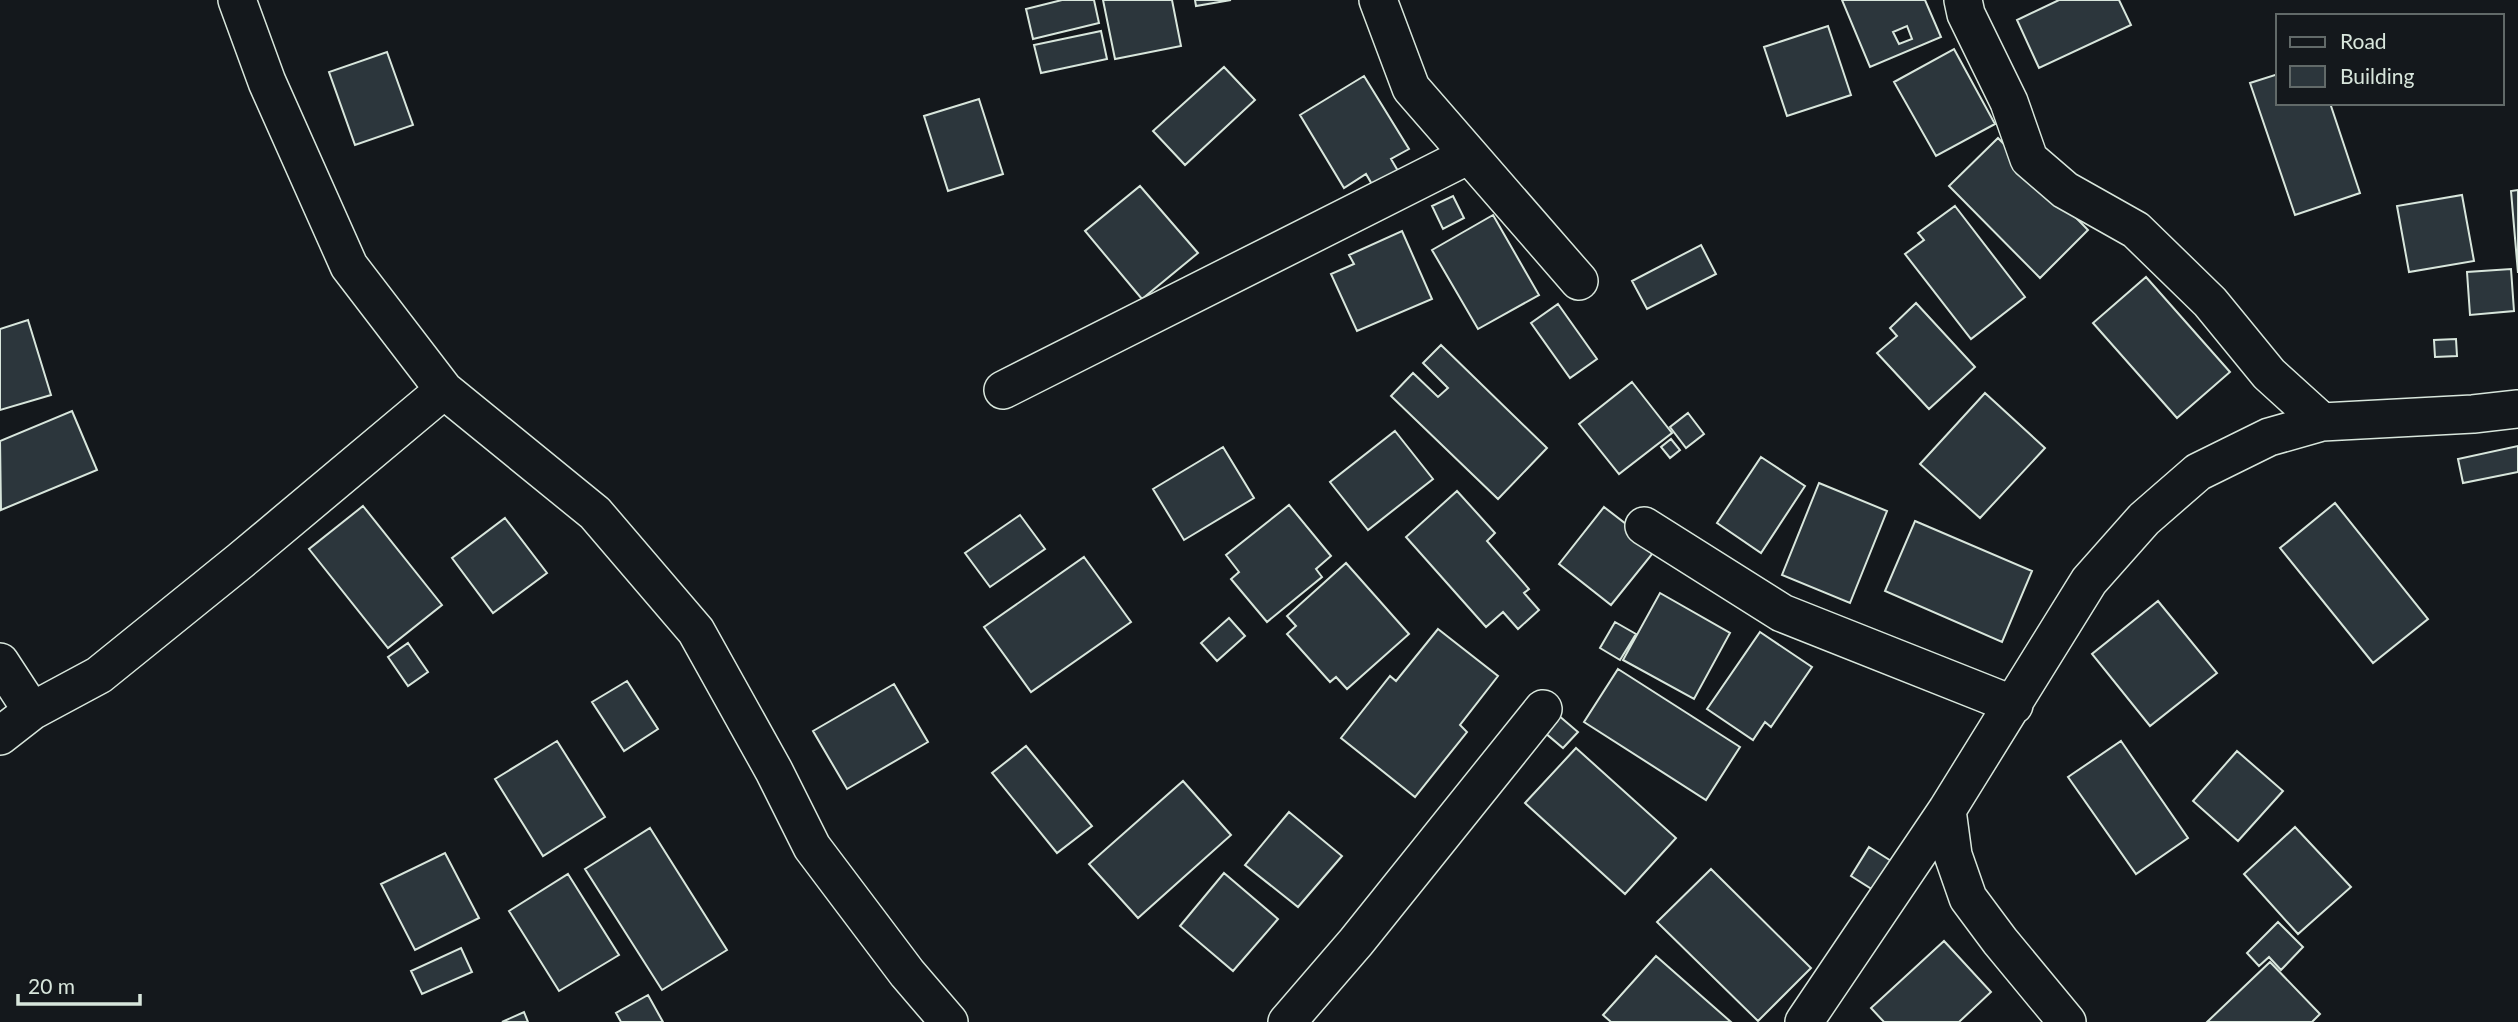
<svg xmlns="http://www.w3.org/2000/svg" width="2518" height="1022" font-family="Lato,sans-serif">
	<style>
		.building { fill: #2c363c; stroke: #d8e6dc; stroke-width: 2; fill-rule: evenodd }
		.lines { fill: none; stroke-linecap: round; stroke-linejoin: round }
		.minor-casing { stroke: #d8e6dc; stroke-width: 40 }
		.minor { stroke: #14181c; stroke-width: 37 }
	</style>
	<rect width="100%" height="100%" fill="#14181c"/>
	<path class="building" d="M 1062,0 L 1094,0 L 1099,23 L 1033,39 L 1026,9 Z
		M 1103,0 L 1172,0 L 1181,46 L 1115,59 Z
		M 1195,0 L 1231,0 L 1196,6 Z
		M 1842,0 L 1925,0 L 1941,37 L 1870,67 ZM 1907,26 L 1912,39 L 1899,44 L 1893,32 Z
		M 2059,0 L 2119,0 L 2131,25 L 2039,68 L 2017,20 Z
		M 1828,26 L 1851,95 L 1787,116 L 1764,47 Z
		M 1101,31 L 1107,59 L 1041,73 L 1034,45 Z
		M 1954,49 L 1995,124 L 1936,156 L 1894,82 Z
		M 387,52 L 413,125 L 355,145 L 329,72 Z
		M 1224,67 L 1255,100 L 1185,165 L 1153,131 Z
		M 2278,74 L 2278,103 L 2330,103 L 2360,193 L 2295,215 L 2250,83 Z
		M 1364,76 L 1409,149 L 1391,159 L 1398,171 L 1373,186 L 1366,174 L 1344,188 L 1300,115 Z
		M 979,99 L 1003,174 L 948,191 L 924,116 Z
		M 1998,138 L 2088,230 L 2040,278 L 1949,186 Z
		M 1140,186 L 1198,253 L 1142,299 L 1085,231 Z
		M 2518,190 L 2518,273 L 2511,191 Z
		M 2462,195 L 2474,261 L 2409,272 L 2397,206 Z
		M 1453,196 L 1464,218 L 1443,229 L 1432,206 Z
		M 1955,206 L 2025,297 L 1971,339 L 1905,254 L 1924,240 L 1918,233 Z
		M 1493,215 L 1539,295 L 1478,329 L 1432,250 Z
		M 1402,231 L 1432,299 L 1357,331 L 1331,274 L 1354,264 L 1349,255 Z
		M 1701,245 L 1716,274 L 1647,309 L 1632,281 Z
		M 2511,269 L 2514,311 L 2470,315 L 2467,272 Z
		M 2146,277 L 2230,372 L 2177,418 L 2093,323 Z
		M 1916,303 L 1975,367 L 1929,409 L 1877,353 L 1897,336 L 1890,328 Z
		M 1558,304 L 1597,359 L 1570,378 L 1531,323 Z
		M 28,320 L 51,395 L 0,410 L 0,329 Z
		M 2456,339 L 2457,356 L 2435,357 L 2434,340 Z
		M 1441,345 L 1547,448 L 1498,499 L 1391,396 L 1413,373 L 1438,397 L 1448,388 L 1423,363 Z
		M 1632,382 L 1672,433 L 1619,474 L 1579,424 Z
		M 1985,393 L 2045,448 L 1980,518 L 1920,464 Z
		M 72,411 L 97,470 L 1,510 L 0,441 Z
		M 1688,413 L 1704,434 L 1686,448 L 1670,427 Z
		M 1395,431 L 1433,479 L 1368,530 L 1330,482 Z
		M 1671,439 L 1680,450 L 1670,458 L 1661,447 Z
		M 2518,446 L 2518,472 L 2463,483 L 2458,459 Z
		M 1223,447 L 1254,498 L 1184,540 L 1153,489 Z
		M 1761,457 L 1805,486 L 1761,553 L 1717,523 Z
		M 1819,483 L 1887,511 L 1850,603 L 1782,575 Z
		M 1457,491 L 1495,533 L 1487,541 L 1529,589 L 1524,593 L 1539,610 L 1518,629 L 1503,612 L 1486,627 L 1406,537 Z
		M 2335,503 L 2428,619 L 2373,663 L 2280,548 Z
		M 1289,505 L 1331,556 L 1316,569 L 1322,577 L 1267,622 L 1231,579 L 1239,572 L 1226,555 Z
		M 363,506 L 442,605 L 388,648 L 309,549 Z
		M 1604,507 L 1657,548 L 1611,605 L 1559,564 Z
		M 1020,515 L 1045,549 L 990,587 L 965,553 Z
		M 505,518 L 547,573 L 493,613 L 452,558 Z
		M 1915,521 L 2032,571 L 2002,642 L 1885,591 Z
		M 1084,557 L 1131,622 L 1031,692 L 984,627 Z
		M 1346,563 L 1409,634 L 1347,689 L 1336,677 L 1330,682 L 1287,634 L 1296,626 L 1287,616 Z
		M 1660,593 L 1730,633 L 1694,699 L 1623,660 Z
		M 2158,601 L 2217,673 L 2150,726 L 2092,654 Z
		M 1229,618 L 1245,636 L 1217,661 L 1201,643 Z
		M 1615,622 L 1636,634 L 1620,660 L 1600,648 Z
		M 1438,629 L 1498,676 L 1460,725 L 1467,732 L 1415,797 L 1341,738 L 1390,676 L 1396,681 Z
		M 1760,632 L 1812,667 L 1771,727 L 1765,722 L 1753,740 L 1707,709 Z
		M 408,643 L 428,672 L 408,686 L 388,657 Z
		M 1618,669 L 1740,747 L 1706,800 L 1584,722 Z
		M 627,681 L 658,729 L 624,751 L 592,702 Z
		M 894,684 L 928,742 L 847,789 L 813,731 Z
		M 1558,715 L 1578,732 L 1563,748 L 1544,732 Z
		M 557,741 L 605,817 L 543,856 L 495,779 Z
		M 2121,741 L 2188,838 L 2136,874 L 2068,777 Z
		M 1026,746 L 1092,826 L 1057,853 L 992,773 Z
		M 1576,748 L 1676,838 L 1625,894 L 1525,803 Z
		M 2237,751 L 2283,791 L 2238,841 L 2193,801 Z
		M 1183,781 L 1231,835 L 1138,918 L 1089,864 Z
		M 1289,812 L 1342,856 L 1298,907 L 1245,865 Z
		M 2295,827 L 2351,887 L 2298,934 L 2244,874 Z
		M 650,828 L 727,950 L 662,990 L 585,869 Z
		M 1869,847 L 1896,864 L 1878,893 L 1851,876 Z
		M 445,853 L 479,918 L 415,950 L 381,884 Z
		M 1711,869 L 1811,968 L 1758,1021 L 1657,922 Z
		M 1224,873 L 1278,919 L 1233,971 L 1180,926 Z
		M 568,874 L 619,955 L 559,991 L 509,911 Z
		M 2278,922 L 2303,947 L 2281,970 L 2269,957 L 2259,966 L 2247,953 Z
		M 1944,941 L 1991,992 L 1959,1022 L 1884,1022 L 1871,1008 Z
		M 461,948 L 472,972 L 422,994 L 411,971 Z
		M 1656,956 L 1731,1022 L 1611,1022 L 1603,1015 Z
		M 2270,962 L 2320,1014 L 2312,1022 L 2207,1022 Z
		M 648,995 L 663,1022 L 621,1022 L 616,1013 Z
		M 524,1012 L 528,1022 L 502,1022 Z"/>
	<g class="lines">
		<defs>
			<path id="minor" d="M 237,0 L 267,82 L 349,266 L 444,390 L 595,513 L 696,631 L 774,771 L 812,847 L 907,973 L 949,1022
				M 1378,0 L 1411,88 L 1579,281
				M 1963,0 L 1966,14 L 2009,102 L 2029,159 L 2065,190 L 2136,230 L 2210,302 L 2269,374 L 2322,422
				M 1003,390 L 1469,155
				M 1644,526 L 1782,613 L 2014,705
				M 0,662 L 32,711 L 99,675 L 240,561 L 444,390
				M 0,736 L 32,711
				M 1947,810 L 1953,855 L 1968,898 L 2000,941 L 2067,1022
				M 1287,1022 L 1356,942 L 1543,709
				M 1804,1022 L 1947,810 L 2089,581 L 2144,519 L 2198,472 L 2269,437 L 2322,422 L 2473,414 L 2518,409"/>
		</defs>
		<use href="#minor" class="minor-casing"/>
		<use href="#minor" class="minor"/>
	</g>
	<rect x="2276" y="14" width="228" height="91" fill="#14181c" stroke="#626a69" stroke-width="2"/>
	<rect x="2290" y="37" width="35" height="10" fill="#14181c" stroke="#626a69" stroke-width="2"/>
	<text x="2340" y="49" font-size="21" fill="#d8e6dc">Road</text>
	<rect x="2290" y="66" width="35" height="21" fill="#2c363c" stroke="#626a69" stroke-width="2"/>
	<text x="2340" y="84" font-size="21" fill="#d8e6dc">Building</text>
	<path d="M18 994v10h122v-10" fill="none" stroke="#d8e6dc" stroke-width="3.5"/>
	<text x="28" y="994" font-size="21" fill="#d8e6dc" stroke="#14181c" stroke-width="5" paint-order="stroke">20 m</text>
</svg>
